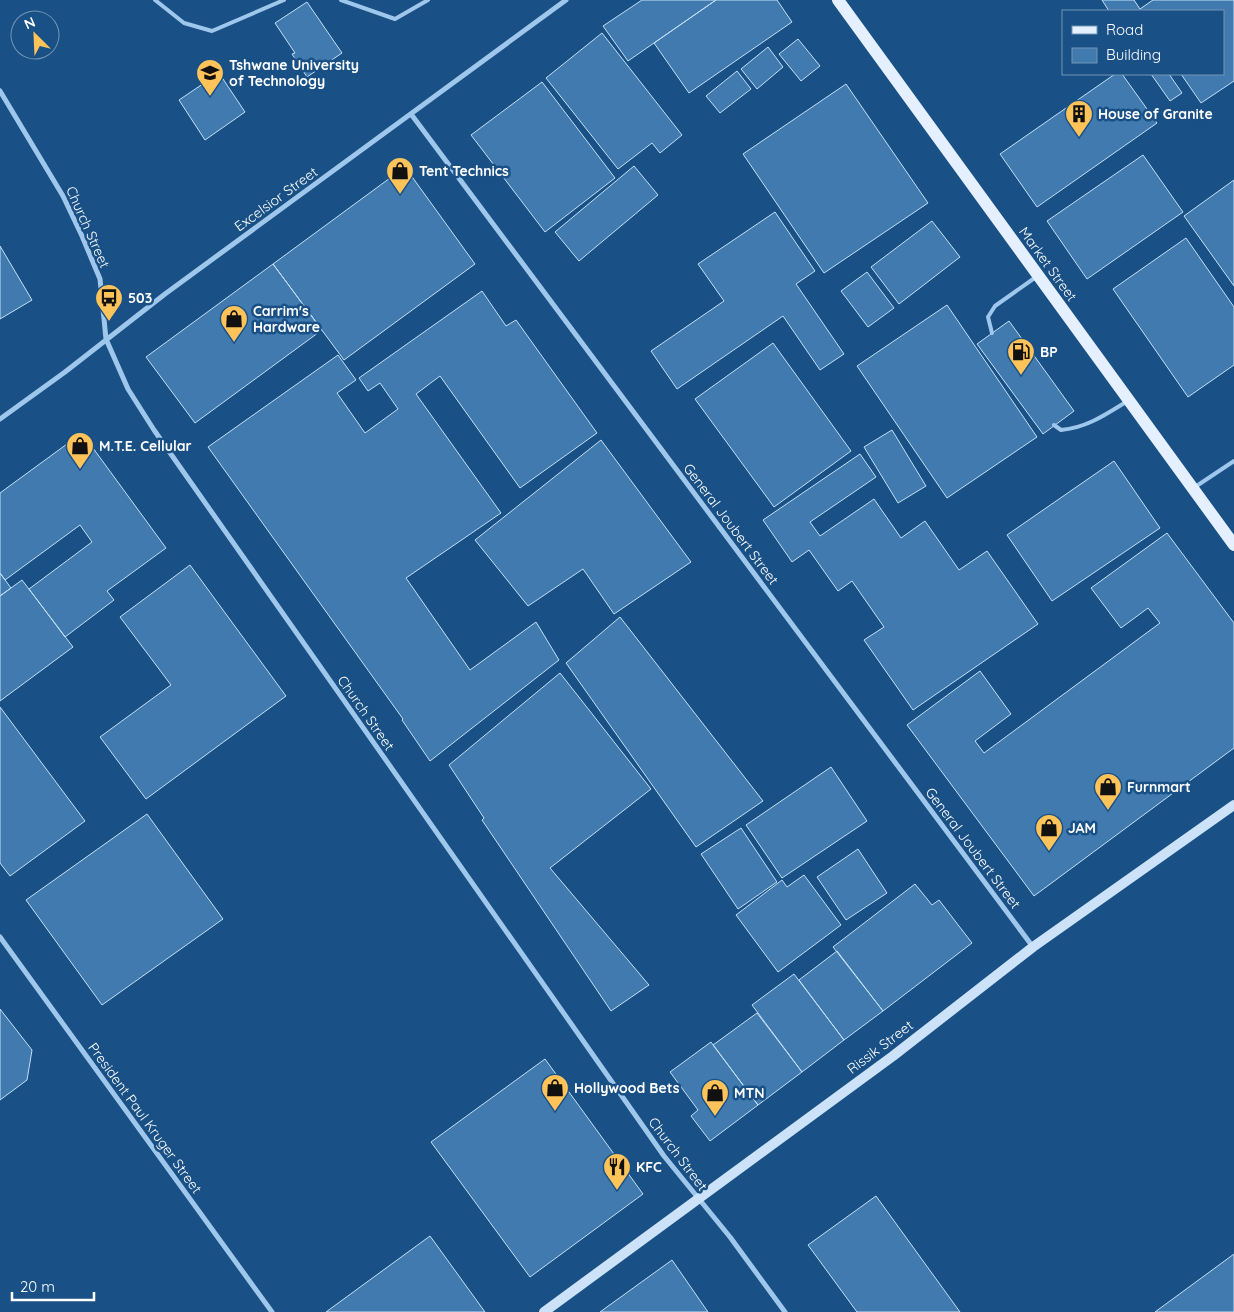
<svg xmlns="http://www.w3.org/2000/svg" width="1234" height="1312" font-family="Quicksand,sans-serif">
	<style>
		.building { fill: #417aae; stroke: #c4e0f9 }
		.lines { fill: none; stroke-linecap: round; stroke-linejoin: round }
		.service { stroke: #9fc7ec; stroke-width: 4 }
		.minor { stroke: #9fc7ec; stroke-width: 5 }
		.secondary { stroke: #cbe2f9; stroke-width: 10 }
		.primary { stroke: #e4f0ff; stroke-width: 12 }
		.labels { text-anchor: middle; stroke-width: 5; stroke-linejoin: round; paint-order: stroke }
		.poi-label { font-size: 14px; font-weight: bold; fill: #fff; stroke: #195085; text-anchor: start }
		.street-label { font-size: 14px; fill: #fff; stroke: #195085 }
	</style>
	<rect width="100%" height="100%" fill="#195085"/>
	<path class="building" d="M 642,0 L 716,0 L 628,61 L 603,26 Z
		M 716,0 L 777,0 L 792,22 L 689,93 L 654,43 Z
		M 1102,0 L 1134,0 L 1140,9 L 1153,0 L 1234,0 L 1234,81 L 1201,103 L 1181,74 L 1223,74 L 1223,11 L 1109,11 Z
		M 307,2 L 342,53 L 307,77 L 292,54 L 295,53 L 275,23 Z
		M 602,33 L 682,135 L 660,153 L 652,143 L 618,169 L 546,78 Z
		M 798,39 L 820,66 L 801,81 L 779,54 Z
		M 768,47 L 783,67 L 757,89 L 741,69 Z
		M 737,71 L 751,89 L 720,113 L 706,96 Z
		M 219,73 L 245,112 L 205,140 L 179,100 Z
		M 1115,74 L 1122,74 L 1157,123 L 1037,207 L 1000,154 Z
		M 1151,74 L 1169,74 L 1182,93 L 1170,101 Z
		M 542,82 L 615,178 L 545,232 L 471,135 Z
		M 846,84 L 928,203 L 824,273 L 743,154 Z
		M 1143,155 L 1183,212 L 1087,279 L 1047,221 Z
		M 634,166 L 658,195 L 579,261 L 555,232 Z
		M 405,167 L 475,264 L 344,360 L 273,264 Z
		M 1234,180 L 1234,286 L 1184,216 Z
		M 775,212 L 815,271 L 796,284 L 844,354 L 820,370 L 783,316 L 677,389 L 651,351 L 724,301 L 698,264 Z
		M 932,221 L 960,257 L 899,304 L 871,267 Z
		M 1186,238 L 1234,307 L 1234,365 L 1188,397 L 1113,289 Z
		M 0,246 L 32,300 L 0,319 Z
		M 273,264 L 322,330 L 195,423 L 146,357 Z
		M 867,272 L 894,308 L 868,327 L 841,291 Z
		M 482,291 L 506,326 L 516,320 L 597,433 L 520,488 L 440,376 L 416,394 L 501,513 L 406,578 L 470,670 L 536,622 L 559,660 L 430,761 L 402,720 L 403,719 L 208,447 L 338,355 L 356,380 L 337,393 L 365,433 L 398,409 L 380,383 L 368,391 L 359,378 Z
		M 947,305 L 1037,437 L 947,498 L 857,366 Z
		M 1009,321 L 1074,411 L 1043,434 L 977,344 Z
		M 773,343 L 851,451 L 774,507 L 695,399 Z
		M 892,430 L 926,486 L 898,503 L 864,447 Z
		M 82,433 L 166,548 L 107,591 L 114,600 L 65,637 L 29,589 L 92,542 L 80,525 L 5,580 L 0,573 L 0,493 Z
		M 601,440 L 691,562 L 614,614 L 583,569 L 528,606 L 475,540 Z
		M 860,454 L 876,477 L 810,522 L 820,536 L 874,499 L 901,538 L 925,521 L 959,570 L 987,551 L 1038,624 L 913,710 L 864,640 L 884,627 L 852,581 L 838,591 L 809,550 L 792,562 L 763,520 Z
		M 1114,461 L 1160,528 L 1052,601 L 1007,535 Z
		M 1167,533 L 1234,623 L 1234,748 L 1034,896 L 907,725 L 980,671 L 1011,714 L 975,741 L 984,753 L 1160,623 L 1148,608 L 1121,628 L 1091,588 Z
		M 190,565 L 286,696 L 146,799 L 100,737 L 171,685 L 120,617 Z
		M 0,573 L 11,588 L 0,596 Z
		M 22,580 L 73,647 L 0,701 L 0,596 Z
		M 620,617 L 763,801 L 696,847 L 566,663 Z
		M 560,673 L 651,789 L 550,868 L 649,985 L 611,1011 L 482,820 L 484,818 L 449,765 Z
		M 0,707 L 85,821 L 10,876 L 0,863 Z
		M 831,767 L 867,821 L 782,878 L 746,825 Z
		M 147,814 L 223,919 L 102,1005 L 26,900 Z
		M 741,828 L 777,882 L 738,909 L 701,854 Z
		M 858,849 L 887,893 L 846,920 L 817,877 Z
		M 804,875 L 841,925 L 778,972 L 736,915 L 782,880 L 787,887 Z
		M 915,884 L 932,905 L 939,900 L 972,943 L 883,1011 L 833,947 Z
		M 837,951 L 883,1011 L 844,1040 L 799,980 Z
		M 794,974 L 844,1040 L 802,1072 L 752,1005 Z
		M 0,1009 L 32,1050 L 27,1080 L 0,1100 Z
		M 757,1013 L 802,1072 L 758,1105 L 713,1045 Z
		M 711,1042 L 758,1105 L 710,1141 L 691,1116 L 698,1110 L 670,1072 Z
		M 545,1059 L 643,1194 L 530,1277 L 431,1142 Z
		M 876,1196 L 960,1312 L 857,1312 L 808,1245 Z
		M 430,1236 L 485,1312 L 326,1312 Z
		M 1234,1254 L 1234,1312 L 1155,1312 Z
		M 672,1260 L 708,1312 L 600,1312 Z"/>
	<g class="lines">
		<path class="service" d="M 155,0 L 184,23 L 212,31 L 284,0
			M 341,0 L 395,19 L 428,0
			M 992,333 L 988,317 L 995,306 L 1036,277
			M 1054,425 L 1061,430 C 1086,428 1105,415 1126,402
			M 1195,487 L 1234,461"/>
		<path class="minor" d="M 0,91 L 63,196 L 82,236 L 100,279 L 106,339 L 128,389 L 154,430 L 664,1156 L 730,1237 L 785,1312
			M 411,114 L 1033,947
			M 0,419 L 65,372 L 165,294 L 566,0
			M 0,937 L 272,1312"/>
		<path class="secondary" d="M 544,1312 L 893,1056 L 1033,947 L 1234,805"/>
		<path class="primary" d="M 838,0 L 1234,545"/>
	</g>
	<defs>
		<symbol id="university-pin" viewBox="-11 -11 22 30"><path d="M0 17L-7.5 6A9.5 9.5 0 1 1 7.5 6Z" fill="#ffc35a" stroke="#195085"/><path d="M0-5L7-2L0 1L-7-2ZM-4 1L0 2.5L4 1V4Q0 6-4 4Z" fill="#111"/></symbol>
		<symbol id="building-pin" viewBox="-11 -11 22 30"><path d="M0 17L-7.5 6A9.5 9.5 0 1 1 7.5 6Z" fill="#ffc35a" stroke="#195085"/><path d="M-4-6H4V6H1V3H-1V6H-4ZM-2.5-4.3h1.7v1.8h-1.7ZM.8-4.3h1.7v1.8H.8ZM-2.5-1h1.7V.8h-1.7ZM.8-1h1.7V.8H.8Z" fill="#111"/></symbol>
		<symbol id="shop-pin" viewBox="-11 -11 22 30"><path d="M0 17L-7.5 6A9.5 9.5 0 1 1 7.5 6Z" fill="#ffc35a" stroke="#195085"/><path d="M-5-2.5h2.3a2.7 3.5 0 0 1 5.4 0H5L5.5 6h-11ZM-1.5-2.5h3a1.5 2.3 0 0 0-3 0Z" fill="#111"/></symbol>
		<symbol id="bus-pin" viewBox="-11 -11 22 30"><path d="M0 17L-7.5 6A9.5 9.5 0 1 1 7.5 6Z" fill="#ffc35a" stroke="#195085"/><path d="M-5-6H5V4H4V6H2V4H-2V6H-4V4H-5ZM-3.5-4V0h7V-4ZM-3.5 1.2v1.5H-2V1.2ZM2 1.2v1.5H3.5V1.2Z" fill="#111"/></symbol>
		<symbol id="fuel-pin" viewBox="-11 -11 22 30"><path d="M0 17L-7.5 6A9.5 9.5 0 1 1 7.5 6Z" fill="#ffc35a" stroke="#195085"/><path d="M-5.5-6h7V0h2V4h1.3V-2.5L3-4.5l.8-.8L6-3V5H2.5V1h-1V6h-7ZM-4.2-4.7v3.2H.2V-4.7Z" fill="#111"/></symbol>
		<symbol id="restaurant-pin" viewBox="-11 -11 22 30"><path d="M0 17L-7.5 6A9.5 9.5 0 1 1 7.5 6Z" fill="#ffc35a" stroke="#195085"/><path d="M-5-6h1v4h1v-4h1v4h1v-4h1v5L-1.5 .5V6h-2V.5L-5-1ZM5-6V6H3V1.5H1.5Q1.5-4 5-6Z" fill="#111"/></symbol>
	</defs>
	<g fill-rule="evenodd">
		<use href="#university-pin" x="194" y="57" width="32" height="43"/>
		<use href="#building-pin" x="1063" y="98" width="32" height="43"/>
		<use href="#shop-pin" x="384" y="155" width="32" height="43"/>
		<use href="#bus-pin" x="93" y="282" width="32" height="43"/>
		<use href="#shop-pin" x="218" y="303" width="32" height="43"/>
		<use href="#fuel-pin" x="1005" y="336" width="32" height="43"/>
		<use href="#shop-pin" x="64" y="430" width="32" height="43"/>
		<use href="#shop-pin" x="1092" y="771" width="32" height="43"/>
		<use href="#shop-pin" x="1033" y="812" width="32" height="43"/>
		<use href="#shop-pin" x="539" y="1072" width="32" height="43"/>
		<use href="#shop-pin" x="699" y="1077" width="32" height="43"/>
		<use href="#restaurant-pin" x="601" y="1151" width="32" height="43"/>
	</g>
	<g class="labels">
		<g class="poi-label">
			<text x="229" y="70">Tshwane University<tspan x="229" dy="16">of Technology</tspan></text>
			<text x="1098" y="119">House of Granite</text>
			<text x="419" y="176">Tent Technics</text>
			<text x="128" y="303">503</text>
			<text x="253" y="316">Carrim's<tspan x="253" dy="16">Hardware</tspan></text>
			<text x="1040" y="357">BP</text>
			<text x="99" y="451">M.T.E. Cellular</text>
			<text x="1127" y="792">Furnmart</text>
			<text x="1068" y="833">JAM</text>
			<text x="574" y="1093">Hollywood Bets</text>
			<text x="734" y="1098">MTN</text>
			<text x="636" y="1172">KFC</text>
		</g>
		<g class="street-label">
			<text transform="translate(276 199) rotate(-36)" y="5">Excelsior Street</text>
			<text transform="translate(88 227) rotate(66)" y="5">Church Street</text>
			<text transform="translate(1048 264) rotate(54)" y="5">Market Street</text>
			<text transform="translate(731 524) rotate(53)" y="5">General Joubert Street</text>
			<text transform="translate(366 713) rotate(55)" y="5">Church Street</text>
			<text transform="translate(973 848) rotate(53)" y="5">General Joubert Street</text>
			<text transform="translate(880 1047) rotate(-37)" y="5">Rissik Street</text>
			<text transform="translate(145 1118) rotate(54)" y="5">President Paul Kruger Street</text>
			<text transform="translate(678 1154) rotate(53)" y="5">Church Street</text>
		</g>
	</g>
	<rect x="1062" y="10" width="162" height="65" fill="#195085" stroke="#7596b6"/>
	<rect x="1072" y="26" width="25" height="8" fill="#e4f0ff" stroke="#7596b6"/>
	<text x="1106" y="35" font-size="15" fill="#ffffff">Road</text>
	<rect x="1072" y="48" width="25" height="15" fill="#417aae" stroke="#7596b6"/>
	<text x="1106" y="60" font-size="15" fill="#ffffff">Building</text>
	<g transform="translate(35 35) rotate(336)"><circle r="24" fill="#195085" stroke="#7596b6"/>
	<path d="M0-4L9 19L0 12L-9 19Z" fill="#ffc35a"/>
	<text y="-8" font-size="14" font-weight="bold" text-anchor="middle" fill="#ffffff">N</text>
	</g>
	<path d="M12 1292v8h82v-8" fill="none" stroke="#ffffff" stroke-width="2.5"/>
	<text x="20" y="1292" font-size="15" fill="#ffffff" stroke="#195085" stroke-width="4" paint-order="stroke">20 m</text>
</svg>
